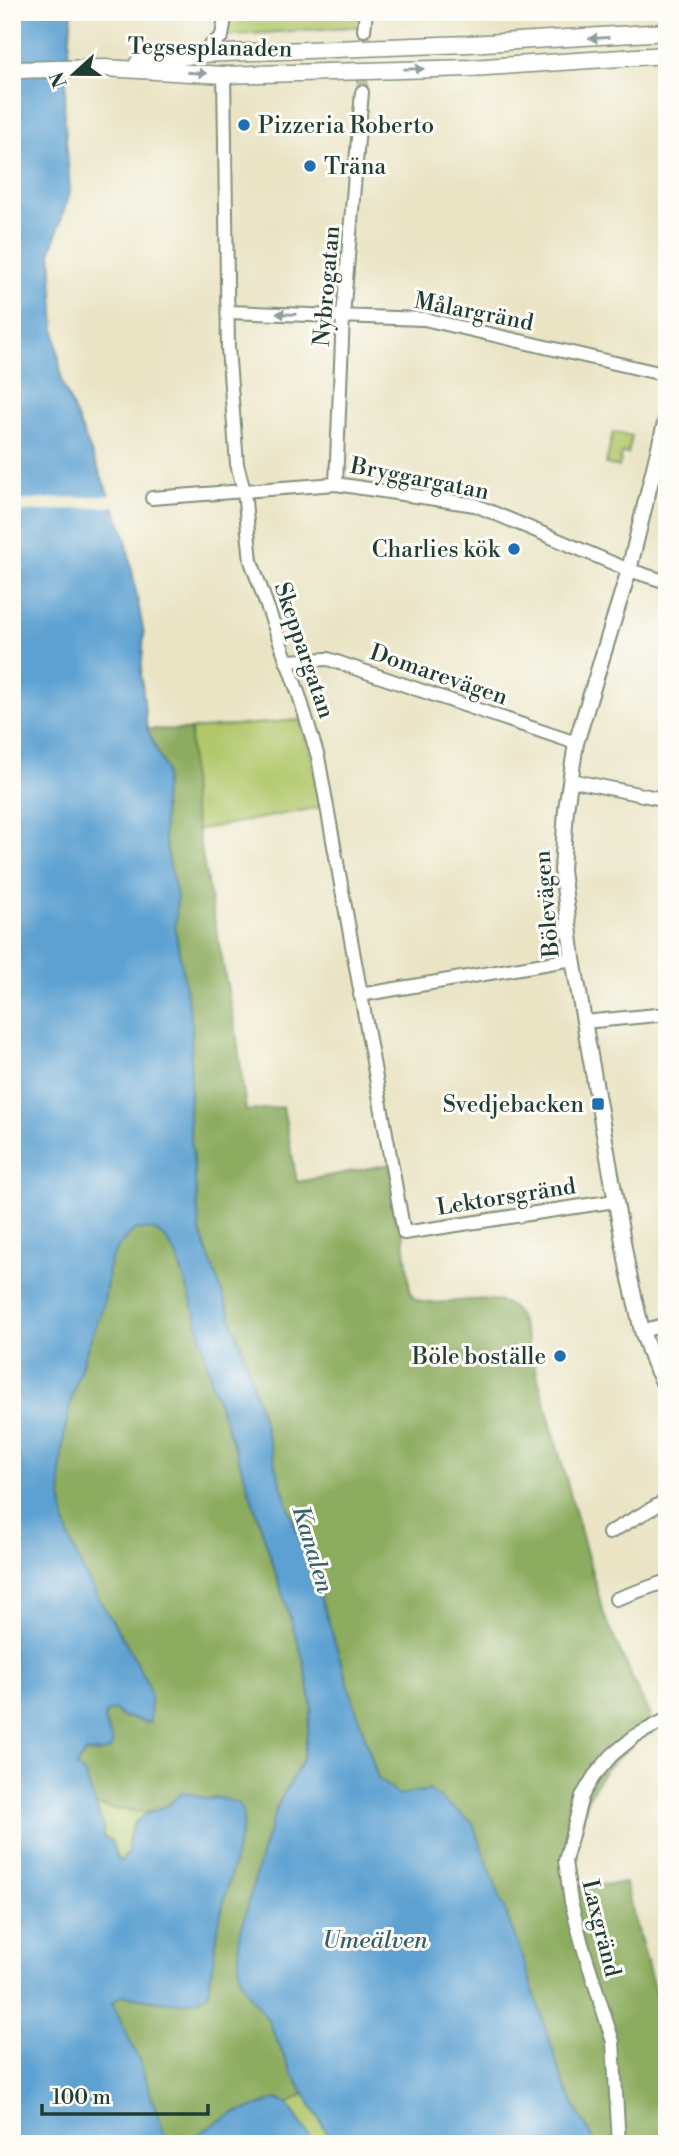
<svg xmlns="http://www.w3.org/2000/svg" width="679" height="2156" font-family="'Libre Bodoni',serif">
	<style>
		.green { fill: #b1c76b; stroke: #688250; stroke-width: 2 }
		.forest { fill: #8cac5f; stroke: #56744a; stroke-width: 2 }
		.water { fill: #5da1d2; stroke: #3e6f83; stroke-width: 2 }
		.pier { fill: #eae4c5 }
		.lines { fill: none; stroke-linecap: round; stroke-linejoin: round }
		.minor-tunnel { stroke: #c1c3a8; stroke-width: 12; stroke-dasharray: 12 6; stroke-linecap: butt }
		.minor-casing { stroke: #84907c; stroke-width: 16 }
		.tertiary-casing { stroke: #84907c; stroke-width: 18 }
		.secondary-casing { stroke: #84907c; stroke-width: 19 }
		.minor { stroke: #fff; stroke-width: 12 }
		.tertiary { stroke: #fff; stroke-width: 14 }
		.secondary { stroke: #fff; stroke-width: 16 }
		.oneway { fill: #8f9e9a }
		.poi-dot { fill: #1f6fb2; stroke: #fdfcf7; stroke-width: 2.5 }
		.labels { text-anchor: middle; stroke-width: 6; stroke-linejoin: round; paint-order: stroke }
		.street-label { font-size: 23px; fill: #1f3d34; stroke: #fdfcf7 }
		.poi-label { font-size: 23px; fill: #1f3d34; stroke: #fdfcf7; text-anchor: end }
		.water-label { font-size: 24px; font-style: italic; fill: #35606b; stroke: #fdfcf7 }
	</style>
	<rect width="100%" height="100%" fill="#fdfcf7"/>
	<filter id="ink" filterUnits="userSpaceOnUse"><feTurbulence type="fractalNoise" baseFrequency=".0143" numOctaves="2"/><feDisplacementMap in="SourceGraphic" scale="14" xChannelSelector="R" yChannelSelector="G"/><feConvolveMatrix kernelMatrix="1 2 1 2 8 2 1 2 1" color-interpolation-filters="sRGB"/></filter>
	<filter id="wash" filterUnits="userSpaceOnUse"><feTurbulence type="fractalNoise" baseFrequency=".00686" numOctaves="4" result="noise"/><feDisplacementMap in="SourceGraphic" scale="28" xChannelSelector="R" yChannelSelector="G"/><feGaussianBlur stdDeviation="1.57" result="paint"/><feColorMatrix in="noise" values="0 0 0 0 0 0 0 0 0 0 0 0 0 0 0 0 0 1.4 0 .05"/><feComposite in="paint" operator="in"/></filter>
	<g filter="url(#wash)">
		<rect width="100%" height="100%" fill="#eae4c5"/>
		<path class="green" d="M 226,12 L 366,12 L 364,26 L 222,36 Z
			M 613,432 L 632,436 L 628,454 L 622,453 L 619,467 L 606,464 Z
			M 300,720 L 313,761 L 322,807 L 180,833 L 180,796 L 192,729 Z
			M 93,1804 L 120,1810 L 149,1811 C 133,1823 128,1834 128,1853 L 121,1861 L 117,1859 L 111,1840 L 103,1837 Z
			M 304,2094 L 334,2144 L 315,2144 L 288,2104 Z"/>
		<path class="forest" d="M 147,729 L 190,730 L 192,802 L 237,1038 L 246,1111 L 283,1107 L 297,1182 L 391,1164 C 398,1200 404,1236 408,1272 C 409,1280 408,1292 414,1298 C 432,1314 499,1282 518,1315 C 521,1321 523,1328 526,1335 L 604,1615 L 656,1730 L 637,1740 L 604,1771 L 588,1798 L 571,1863 L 574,1887 L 625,1883 L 667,2035 L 667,2144 L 596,2144 L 565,2088 L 522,1956 L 430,1790 L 399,1795 L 378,1779 L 325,1611 L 281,1485 L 243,1351 L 200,1232 L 189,1117 L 192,1025 L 175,929 L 177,898 L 164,838 L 163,801 L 166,770 Z
			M 136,1229 L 154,1230 L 166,1239 L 177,1257 L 195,1312 L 212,1385 L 245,1477 L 304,1661 L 312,1707 L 303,1759 L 276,1807 L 249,1995 L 268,2020 L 290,2070 L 304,2094 L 288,2104 L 276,2099 L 257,2107 L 237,2112 L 195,2137 L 195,2144 L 168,2144 L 138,2058 L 112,2002 L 123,1995 L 162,2002 L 220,1917 L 243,1824 L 243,1812 L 221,1798 L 206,1799 L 182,1792 C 158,1821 126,1811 93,1804 L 84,1774 L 76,1766 L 86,1752 L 101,1753 L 113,1742 L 104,1720 L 107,1712 L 115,1710 L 121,1716 L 149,1723 C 149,1712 151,1697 148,1686 C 145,1678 139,1670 136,1662 C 118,1627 94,1595 78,1560 C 42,1484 69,1392 99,1318 C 115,1277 95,1262 136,1229 Z"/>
		<path class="water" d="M 12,12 L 72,12 L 64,109 L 70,192 L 51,251 L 55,331 L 62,382 L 125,534 L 144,634 L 141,675 L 147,729 L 166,770 L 163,801 L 164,838 L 177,898 L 175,929 L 192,1025 L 189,1117 L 200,1232 L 243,1351 L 281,1485 L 325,1611 L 378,1779 L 399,1795 L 429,1790 L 472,1822 L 522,1956 L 565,2088 L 596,2144 L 334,2144 L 290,2070 L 268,2020 L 242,1983 L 239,1968 L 239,1938 L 261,1855 L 277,1807 L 303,1759 L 312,1707 L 304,1661 L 245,1477 L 212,1385 L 195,1312 L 177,1257 L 166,1239 L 154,1230 L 136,1229 C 95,1262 115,1277 99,1318 C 69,1391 42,1484 78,1560 C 95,1596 118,1628 136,1662 C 140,1670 145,1678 148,1686 C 152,1698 150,1711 150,1723 L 121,1716 L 115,1710 L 107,1712 L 104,1720 L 113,1742 L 110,1750 L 101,1753 L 86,1752 L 76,1766 L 84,1773 L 103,1826 L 103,1837 L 111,1840 L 117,1859 L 121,1861 L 128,1853 C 127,1802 158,1822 182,1792 L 206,1799 L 221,1798 L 238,1803 L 243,1812 L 243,1824 L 220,1917 L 208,1994 C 187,2010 147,1999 123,1995 L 112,2002 L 138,2058 L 168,2144 L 12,2144 Z
			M 276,2099 L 288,2104 L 315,2144 L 195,2144 L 195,2137 C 208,2128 223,2117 239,2112 C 252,2108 264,2105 276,2099 Z"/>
		<path class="pier" d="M 113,495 L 118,506 L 12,513 L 12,501 Z"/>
	</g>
	<g filter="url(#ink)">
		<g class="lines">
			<path class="minor-tunnel" d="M 362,92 L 364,30"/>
			<defs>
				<path id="minor" d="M 364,30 L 366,12
					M 201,54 L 222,36 L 226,12
					M 224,75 L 228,348 L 237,464 L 244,491 L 251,561 L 299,695 L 318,757 L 404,1233 L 615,1201
					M 228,312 L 424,319 L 667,375
					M 336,484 L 343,316 L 362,92
					M 152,498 L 336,484 L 475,505 L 629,570 L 667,582
					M 286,661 L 328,659 L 576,743
					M 570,780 L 667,800
					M 360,995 L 573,959
					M 584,1022 L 667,1014
					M 642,1331 L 667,1324
					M 609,1533 L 667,1500
					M 616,1599 L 667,1581
					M 619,2144 L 613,2042 L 582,1944 L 571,1902 L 565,1861 L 582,1796 L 594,1776 L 612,1755 L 635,1736 L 667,1719"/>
				<path id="tertiary" d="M 667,415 L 629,570 L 576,743 L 566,809 L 562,870 L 573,959 L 628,1270 L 642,1331 L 653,1362 L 667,1390"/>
				<path id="secondary" d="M 138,63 L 200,54 L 468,44 L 667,32
					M 12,70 L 105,68 L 224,75 L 471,68 L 667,55"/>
			</defs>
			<use href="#minor" class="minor-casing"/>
			<use href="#tertiary" class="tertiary-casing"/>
			<use href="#secondary" class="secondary-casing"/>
			<use href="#minor" class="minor"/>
			<use href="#tertiary" class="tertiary"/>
			<use href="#secondary" class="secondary"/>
		</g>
		<defs><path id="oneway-solid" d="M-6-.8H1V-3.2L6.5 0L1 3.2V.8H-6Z" transform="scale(1.75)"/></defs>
		<g class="oneway">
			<use href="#oneway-solid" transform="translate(599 38) rotate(177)"/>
			<use href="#oneway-solid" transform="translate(414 69) rotate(-1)"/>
			<use href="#oneway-solid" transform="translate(197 73) rotate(4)"/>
			<use href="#oneway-solid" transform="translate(286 314) rotate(-178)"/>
		</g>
	</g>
	<g class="poi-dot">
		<circle cx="244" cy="125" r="7"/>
		<circle cx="310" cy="166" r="7"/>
		<circle cx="514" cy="549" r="7"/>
		<rect x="591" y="1097" width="14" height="14" rx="3.5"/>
		<circle cx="560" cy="1356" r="7"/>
	</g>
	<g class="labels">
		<g class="street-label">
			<text transform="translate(210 47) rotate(1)" y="8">Tegsesplanaden</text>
			<text transform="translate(326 286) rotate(-85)" y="8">Nybrogatan</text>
			<text transform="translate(474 311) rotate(11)" y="8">Målargränd</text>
			<text transform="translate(420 478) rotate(11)" y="8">Bryggargatan</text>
			<text transform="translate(305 650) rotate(71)" y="8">Skeppargatan</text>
			<text transform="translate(439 674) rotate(19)" y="8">Domarevägen</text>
			<text transform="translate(546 904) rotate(-95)" y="8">Bölevägen</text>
			<text transform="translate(506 1196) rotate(-9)" y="8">Lektorsgränd</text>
			<text transform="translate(602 1928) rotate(76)" y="8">Laxgränd</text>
		</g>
		<g class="poi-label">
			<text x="258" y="133" text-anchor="start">Pizzeria Roberto</text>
			<text x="324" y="174" text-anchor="start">Träna</text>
			<text x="500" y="557">Charlies kök</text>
			<text x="584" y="1112">Svedjebacken</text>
			<text x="546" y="1364">Böle boställe</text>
		</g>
		<g class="water-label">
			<text transform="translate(313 1549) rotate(73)" y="8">Kanalen</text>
			<text x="375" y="1948">Umeälven</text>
		</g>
	</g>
	<rect width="679" height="2156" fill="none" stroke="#fdfcf7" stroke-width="42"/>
	<g transform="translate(74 74) rotate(249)" stroke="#fdfcf7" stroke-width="5" paint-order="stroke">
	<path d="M0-5L12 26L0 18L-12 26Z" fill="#1f3d34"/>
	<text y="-10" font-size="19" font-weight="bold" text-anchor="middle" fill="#1f3d34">N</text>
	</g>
	<path d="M42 2104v10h166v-10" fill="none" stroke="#1f3d34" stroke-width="3.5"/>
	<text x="52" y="2104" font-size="21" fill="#1f3d34" stroke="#fdfcf7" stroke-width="5" paint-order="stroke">100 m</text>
</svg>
